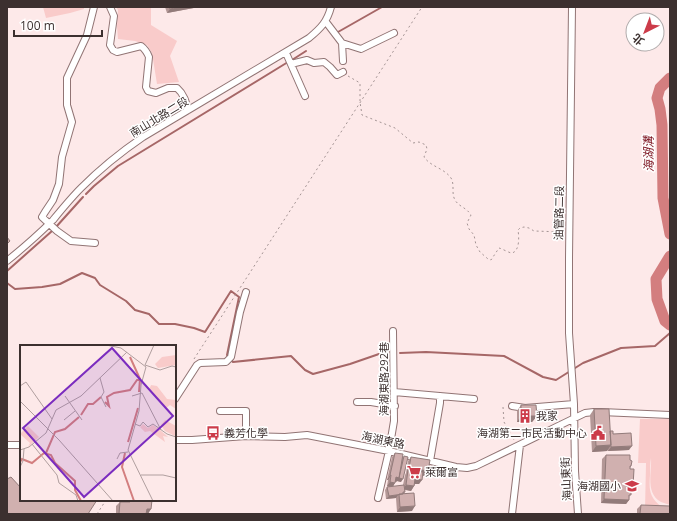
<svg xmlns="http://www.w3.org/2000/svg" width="677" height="521" font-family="'Open Sans','Noto Sans TC',sans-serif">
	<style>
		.green { fill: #f9cbca }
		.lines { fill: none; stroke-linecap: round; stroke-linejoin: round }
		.stream { stroke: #a66767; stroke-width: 2 }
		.river { stroke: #d37e7f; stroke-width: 11 }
		.minor-casing { stroke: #917474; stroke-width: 8 }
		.path { stroke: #a49494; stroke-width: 1; stroke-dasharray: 2 3; stroke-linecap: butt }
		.minor { stroke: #fff; stroke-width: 6 }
		.wall { fill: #b39796 }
		.shaded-wall { fill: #927b7a }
		.building { fill: #d0b0af; stroke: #927b7a }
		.labels { text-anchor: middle; stroke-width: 3; stroke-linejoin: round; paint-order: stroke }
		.street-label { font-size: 11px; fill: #3c302f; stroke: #fff }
		.poi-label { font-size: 11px; fill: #3c302f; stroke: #fff; text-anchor: start }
		.water-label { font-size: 12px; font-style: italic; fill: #811c28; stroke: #fff }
		.inset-river { fill: none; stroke: #d37e7f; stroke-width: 2 }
		.inset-road { fill: none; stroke: #b09f9f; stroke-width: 1 }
		.view { fill: #7b2cbf; fill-opacity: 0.15; stroke: #7b2cbf; stroke-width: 2 }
		.inset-edge { fill: none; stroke: #3c302f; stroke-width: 2 }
	</style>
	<rect width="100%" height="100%" fill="#fde9e9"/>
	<path class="green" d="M 43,7 L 84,7 L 84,9 L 70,13 L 46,18 Z
		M 116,7 L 151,7 L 151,25 L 177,41 L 170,56 L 179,82 L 157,84 L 152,53 L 147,45 L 135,41 L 118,39 L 117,27 L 118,10 Z
		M 640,419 L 670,419 L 670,505 C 667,504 664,503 661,502 C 645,493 652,473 651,458 C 650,463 650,469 650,475 C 649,490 649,497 662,507 L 645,510 L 646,463 L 638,463 Z"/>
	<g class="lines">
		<path class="stream" d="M 338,32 L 382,7
			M 292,60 L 306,51
			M 86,194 L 94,186 L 118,166 L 288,62
			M 56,227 L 83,197
			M 7,271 L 52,231
			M 7,283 L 15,289 L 42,287 L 60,284 L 82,273 L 95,278 L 100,285 L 126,301 L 135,310 L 149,314 L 159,324 L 175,324 L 194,328 L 205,332 L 231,291 L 239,297 L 227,355 L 233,362 L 291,356 L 305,370 L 313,374 L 350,364 L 379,354 L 382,354
			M 400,353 L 426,352 L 504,356 L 543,377 L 556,380 L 583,363 L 621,348 L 655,346 L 670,333"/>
		<path class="river" d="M 670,78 L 660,88 L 657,98 L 660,109 L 662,125 L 663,198 L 670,234
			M 670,256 L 656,279 L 657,299 L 665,321 L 670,325"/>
		<defs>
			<path id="minor" d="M 94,7 L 87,35 L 67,78 L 67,105 L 72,122 L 62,157 L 59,184 L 53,200 L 45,212 L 42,217 L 57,231 L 71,241 L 95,243
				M 110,7 L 114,16 L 110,45 L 113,50 L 117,52 L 141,46 C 145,49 147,52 149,57 L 146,87 L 148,91 L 156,93 L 168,88 L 177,88 C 184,94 186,102 188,110
				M 572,7 L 569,258 L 569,333 L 574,404 L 575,471 L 578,514
				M 326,22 L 342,43 L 361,49 L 394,33
				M 342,43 L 343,61
				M 286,53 L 305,96
				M 291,64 L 307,60 L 314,63 L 324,62 L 330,67 L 337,75 L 343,72
				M 7,261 C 23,248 38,235 53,220 C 62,209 71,198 81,188 C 100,169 121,152 143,137 L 309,38 C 321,28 327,22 331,7
				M 394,392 L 474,399
				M 175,399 L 197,365 L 200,363 L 226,362 L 231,357 L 240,312 L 246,292
				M 357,402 L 371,402 L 395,406
				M 512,406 L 525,408 L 574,404
				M 220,411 L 246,411 L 246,436
				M 175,440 L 192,440 L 246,436 L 285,437 L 307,435 L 389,451 L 456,467 L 467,468 L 476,466 L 585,413 L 594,412 L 601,412 L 670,415
				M 7,445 L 21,445
				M 430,461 L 440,403 L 440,396
				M 378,498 L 389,451 L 394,421 L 393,331
				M 512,514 L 520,445"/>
		</defs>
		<use href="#minor" class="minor-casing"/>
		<path class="path" d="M 348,76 L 360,83 L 360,102 L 362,115 L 395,128 L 413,143 L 419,142 L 426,145 L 427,149 L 424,157 C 431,167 444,168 451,178 C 455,185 451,193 455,200 C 459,207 466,207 471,215 L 467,223 L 469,229 L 474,235 L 476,245 L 480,252 L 488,259 L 491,260 L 499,248 C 503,249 509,253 512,253 C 520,251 519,236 518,230 L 520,228 L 524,227 L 529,228 L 534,231 L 563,232
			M 194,359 L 422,7
			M 503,407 L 504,422 L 514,440
			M 97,514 L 106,500"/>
		<use href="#minor" class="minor"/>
	</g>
	<path class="wall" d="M 165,7 L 199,7 L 167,13 Z
		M 521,405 L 537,416 L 532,422 L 517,422 L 517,411 Z
		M 594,409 L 610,431 L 629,450 L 608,451 L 608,450 L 607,451 L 592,452 L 590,415 Z
		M 395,453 L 403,458 L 404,456 L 401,482 L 397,481 L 396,482 L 395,482 L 393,487 L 403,485 L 405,475 L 406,473 L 408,461 L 411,457 L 428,471 L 425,476 L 422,475 L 419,484 L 415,484 L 414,486 L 411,491 L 405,490 L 405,492 L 404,494 L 412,511 L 397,512 L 396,498 L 386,499 L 385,490 L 387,487 L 390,487 L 387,486 L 388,480 L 387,480 L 392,457 Z
		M 606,455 L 630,460 L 631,466 L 630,468 L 633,486 L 630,490 L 629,500 L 626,504 L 601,503 L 602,459 Z
		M 127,500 L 152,500 L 148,514 L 116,514 L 116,506 L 120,502 L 127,502 Z
		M 641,505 L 670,514 L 637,514 L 637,509 Z"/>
	<path class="shaded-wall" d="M 179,7 L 199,7 L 167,13 L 170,9 Z
		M 521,416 L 537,416 L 532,422 L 517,422 Z
		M 611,445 L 607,451 L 592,452 L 596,446 Z
		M 632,446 L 629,450 L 608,451 L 611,447 Z
		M 409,468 L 428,471 L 425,476 L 407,473 L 408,470 L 406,473 Z
		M 390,475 L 391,475 L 388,480 L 387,480 Z
		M 396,477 L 403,479 L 401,482 L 397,481 L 396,482 L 393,482 Z
		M 415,479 L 422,480 L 419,484 L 412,484 Z
		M 390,482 L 395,483 L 392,488 L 387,486 Z
		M 406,485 L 414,486 L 411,491 L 403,489 Z
		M 629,486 L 633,486 L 630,491 L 626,490 Z
		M 398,495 L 396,498 L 386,499 L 389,496 Z
		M 604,499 L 629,500 L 626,504 L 601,503 Z
		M 415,506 L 412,511 L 397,512 L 400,507 Z
		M 147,509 L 151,509 L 148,514 L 143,513 Z"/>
	<path class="building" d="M 169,7 L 179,7 L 170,9 Z
		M 7,237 L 10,241 L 7,244 Z
		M 521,405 L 536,405 L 537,416 L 521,416 Z
		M 594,409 L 609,409 L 611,445 L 596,446 Z
		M 610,431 L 613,431 L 613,434 L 631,433 L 632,446 L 611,447 Z
		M 395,453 L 403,454 L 399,478 L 396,477 L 395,483 L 390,482 L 391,475 L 390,475 Z
		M 606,455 L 630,455 L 630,460 L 632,461 L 631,466 L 630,466 L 630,469 L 634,469 L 633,486 L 629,486 L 629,490 L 631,490 L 631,495 L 629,495 L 629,500 L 604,499 Z
		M 404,456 L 408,457 L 403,479 L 399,478 Z
		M 411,457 L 430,460 L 428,471 L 409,468 Z
		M 408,470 L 423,472 L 422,480 L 415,479 L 414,486 L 406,485 Z
		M 11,477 L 21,488 L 21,500 L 97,500 L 88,514 L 7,514 L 7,479 Z
		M 404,485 L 405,492 L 403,492 L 403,494 L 389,496 L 387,487 Z
		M 414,493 L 415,506 L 400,507 L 399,494 Z
		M 130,500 L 152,500 L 151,509 L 147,509 L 146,514 L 119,514 L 120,502 L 130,502 Z
		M 641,505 L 670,506 L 670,514 L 640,514 Z"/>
	<defs>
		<symbol id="building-bare" viewBox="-9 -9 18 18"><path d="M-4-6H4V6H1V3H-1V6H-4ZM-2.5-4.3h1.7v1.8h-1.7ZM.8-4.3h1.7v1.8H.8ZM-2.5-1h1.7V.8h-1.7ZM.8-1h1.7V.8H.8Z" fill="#cc3b49" stroke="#fff" stroke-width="2.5" paint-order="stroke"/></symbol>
		<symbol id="bus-bare" viewBox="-9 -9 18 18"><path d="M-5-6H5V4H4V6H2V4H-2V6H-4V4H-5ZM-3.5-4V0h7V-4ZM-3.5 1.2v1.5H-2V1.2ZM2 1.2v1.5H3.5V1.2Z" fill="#cc3b49" stroke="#fff" stroke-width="2.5" paint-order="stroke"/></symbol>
		<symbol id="civic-bare" viewBox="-9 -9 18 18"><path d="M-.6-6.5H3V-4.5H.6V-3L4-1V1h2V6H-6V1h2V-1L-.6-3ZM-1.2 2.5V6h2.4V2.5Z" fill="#cc3b49" stroke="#fff" stroke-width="2.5" paint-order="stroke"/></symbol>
		<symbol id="supermarket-bare" viewBox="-9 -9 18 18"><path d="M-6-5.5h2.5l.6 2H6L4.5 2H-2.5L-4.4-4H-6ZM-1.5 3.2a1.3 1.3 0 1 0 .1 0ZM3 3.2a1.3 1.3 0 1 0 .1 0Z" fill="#cc3b49" stroke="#fff" stroke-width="2.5" paint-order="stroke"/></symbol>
		<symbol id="school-bare" viewBox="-9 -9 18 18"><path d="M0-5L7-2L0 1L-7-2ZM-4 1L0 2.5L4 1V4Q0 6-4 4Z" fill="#cc3b49" stroke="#fff" stroke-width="2.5" paint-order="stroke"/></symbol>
	</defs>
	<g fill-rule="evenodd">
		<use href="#building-bare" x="515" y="406" width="20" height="20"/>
		<use href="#bus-bare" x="203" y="423" width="20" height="20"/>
		<use href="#civic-bare" x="588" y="423" width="20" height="20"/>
		<use href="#supermarket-bare" x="404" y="462" width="20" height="20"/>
		<use href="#school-bare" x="622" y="476" width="20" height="20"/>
	</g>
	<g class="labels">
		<g class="street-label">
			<text transform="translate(159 117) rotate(-31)" y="4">南山北路二段</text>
			<text transform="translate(559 213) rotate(-89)" y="4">油管路二段</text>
			<text transform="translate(384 379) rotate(-90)" y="4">海湖東路292巷</text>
			<text transform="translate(383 440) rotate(12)" y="4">海湖東路</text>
			<text transform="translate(566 479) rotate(-93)" y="4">海山東街</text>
		</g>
		<g class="poi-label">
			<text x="536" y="420">我家</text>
			<text x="224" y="437">義芳化學</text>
			<text x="587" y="437" text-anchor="end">海湖第二市民活動中心</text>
			<text x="425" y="476">萊爾富</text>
			<text x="621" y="490" text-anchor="end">海湖國小</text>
		</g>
		<g class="water-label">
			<text transform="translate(649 154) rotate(-91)" y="4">海湖溝</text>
		</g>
	</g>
	<g transform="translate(20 345)">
		<rect width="156" height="156" fill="#fde9e9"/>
		<path d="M 156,10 L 156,20 L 138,23 L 135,19 L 142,12 ZM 131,40 L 137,41 L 147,54 L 156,55 L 156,64 L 150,60 L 146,63 L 129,45 ZM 145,75 L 156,81 L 155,91 L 145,86 L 141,80 ZM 123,79 L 128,83 L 133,80 L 140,85 L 148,92 L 143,91 L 145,97 L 130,86 L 125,87 L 120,82 ZM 8,81 L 19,92 L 8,102 L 10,98 L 0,89 Z" fill="#f9cbca"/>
		<path class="inset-river" d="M 110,12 L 120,34 L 119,47M 85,57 L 89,61 L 87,52 L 94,48 L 110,45 L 117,35 L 120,35M 61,70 L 68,59 L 73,59 L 81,52M 108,97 L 118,63M 26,108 L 35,87 L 45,84 L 59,72M 105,108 L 102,122 L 114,156M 0,117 L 2,114 L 12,118 L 24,108 L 31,110 L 35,118 L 55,136 L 55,145 L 61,156"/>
		<path class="inset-road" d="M 86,0 L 101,3 L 126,22 L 121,40 L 119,66 L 108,105 L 133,156M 134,0 L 125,20 L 140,25 L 152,21 L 156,22M 80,33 L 84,47 L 81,52 L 86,62M 0,41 L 6,37 L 32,74M 45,51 L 62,75M 112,51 L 122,48 L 141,85M 0,56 L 39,95 L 93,156M 44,75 L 55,66M 115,79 L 120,81 L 123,77 L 128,82 L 133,79 L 147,89 L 156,92M 12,99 L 37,130 L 39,138 L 56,150 L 58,156M 0,105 L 9,102 L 26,88 L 36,65 L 61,51 L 107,7M 97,114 L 100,108 L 108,107M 0,122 L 3,116 L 4,104M 121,130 L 143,130 L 156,133"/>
		<path class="view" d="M 92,3 L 153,71 L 64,152 L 3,83 Z"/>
		<rect width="156" height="156" class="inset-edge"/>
	</g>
	<rect width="677" height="521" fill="none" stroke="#3c302f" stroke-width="16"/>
	<g transform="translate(645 32) rotate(222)"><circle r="19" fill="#ffffff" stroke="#b1acac"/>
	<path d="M0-3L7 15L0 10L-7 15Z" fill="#cc3b49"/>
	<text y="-6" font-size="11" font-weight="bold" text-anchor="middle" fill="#3c302f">北</text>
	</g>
	<path d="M14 30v6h88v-6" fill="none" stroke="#3c302f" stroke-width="2"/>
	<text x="20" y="30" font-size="12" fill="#3c302f" stroke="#ffffff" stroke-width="3" paint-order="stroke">100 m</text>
</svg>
